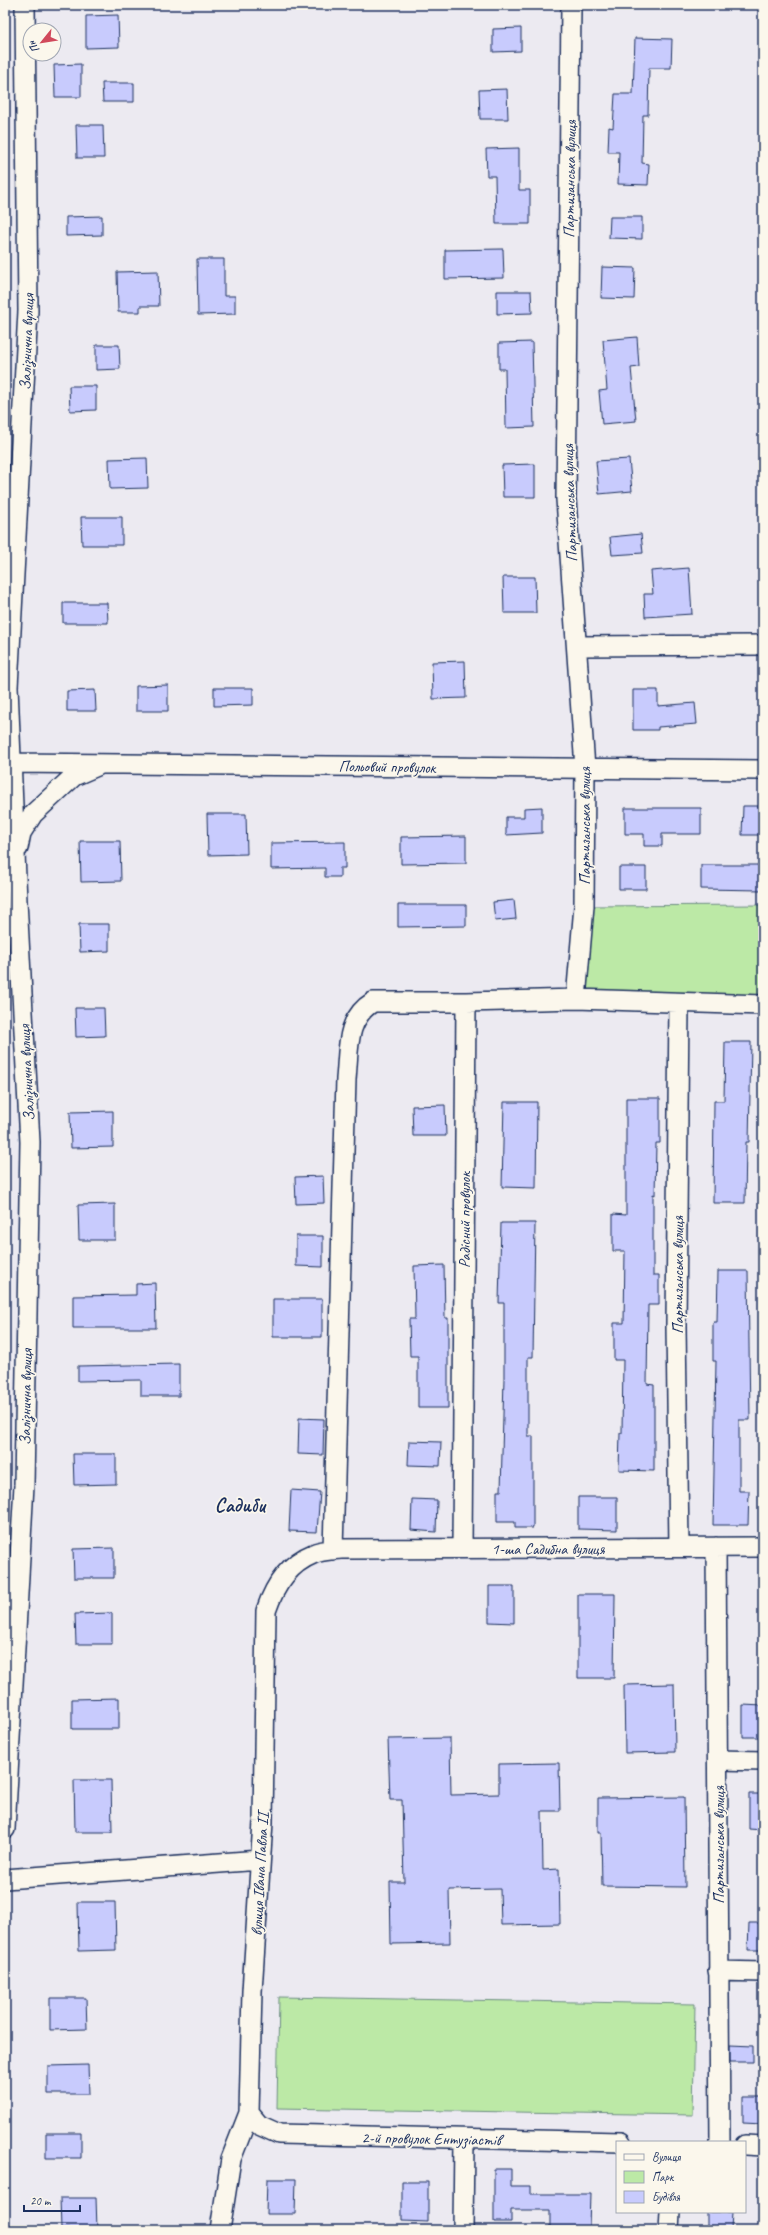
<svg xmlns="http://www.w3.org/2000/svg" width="768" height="2235" font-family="Caveat,sans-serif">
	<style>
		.green { fill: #bce9a6; stroke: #6c8c82 }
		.building { fill: #c8cbfd; stroke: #1b2f5e }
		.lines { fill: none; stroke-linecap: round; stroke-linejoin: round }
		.street-casing { stroke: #1b2f5e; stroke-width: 22 }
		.street { stroke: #fbf7ec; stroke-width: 19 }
		.labels { text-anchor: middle; stroke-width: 3.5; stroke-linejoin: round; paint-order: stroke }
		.street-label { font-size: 16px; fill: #1b2f5e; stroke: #fbf7ec }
		.district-label { font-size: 20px; font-weight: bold; fill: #1b2f5e; stroke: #fbf7ec }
	</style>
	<rect width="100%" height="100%" fill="#eceaf1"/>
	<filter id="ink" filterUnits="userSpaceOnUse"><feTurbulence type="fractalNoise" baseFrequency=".025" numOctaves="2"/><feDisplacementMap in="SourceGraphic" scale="8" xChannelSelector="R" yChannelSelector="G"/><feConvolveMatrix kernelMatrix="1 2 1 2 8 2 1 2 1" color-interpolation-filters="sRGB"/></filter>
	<g filter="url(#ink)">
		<path class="green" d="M 763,905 L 763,1005 L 576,999 L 584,906 Z
			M 279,1997 L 695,2004 L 693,2115 L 277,2108 Z"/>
		<path class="building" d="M 118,15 L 119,47 L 86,48 L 86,16 Z
			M 521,28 L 521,51 L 493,52 L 493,29 Z
			M 635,38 L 672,39 L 671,68 L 649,68 L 648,115 L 643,115 L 642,163 L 649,164 L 648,185 L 618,184 L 619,152 L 608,152 L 609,127 L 613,128 L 615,94 L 633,94 Z
			M 81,64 L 81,97 L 55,97 L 54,65 Z
			M 102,83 L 134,83 L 134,102 L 103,102 Z
			M 507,89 L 508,119 L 480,119 L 479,90 Z
			M 76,125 L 103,125 L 104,158 L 77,158 Z
			M 519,148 L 519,190 L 530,190 L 530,224 L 496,224 L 495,176 L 487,176 L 486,149 Z
			M 102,216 L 102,235 L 66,236 L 66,217 Z
			M 610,217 L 642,217 L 642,239 L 609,238 Z
			M 503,249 L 504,278 L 445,279 L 445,250 Z
			M 197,259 L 224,259 L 224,296 L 235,296 L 235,314 L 198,315 Z
			M 602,267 L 635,268 L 634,299 L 601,298 Z
			M 158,271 L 159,306 L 140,306 L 140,312 L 118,312 L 117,272 Z
			M 497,291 L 531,291 L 532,313 L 497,314 Z
			M 637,337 L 639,367 L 631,368 L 636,421 L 602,424 L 599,391 L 607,390 L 603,340 Z
			M 532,342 L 534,427 L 506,428 L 505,369 L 499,369 L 499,343 Z
			M 96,345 L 119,345 L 120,369 L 96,370 Z
			M 69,386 L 96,386 L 96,410 L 70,411 Z
			M 147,458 L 148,488 L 110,489 L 109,459 Z
			M 629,459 L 632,491 L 599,494 L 596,461 Z
			M 535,464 L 535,497 L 503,497 L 502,465 Z
			M 81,517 L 122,517 L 122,545 L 82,545 Z
			M 641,534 L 643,553 L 612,555 L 610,537 Z
			M 689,568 L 692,614 L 645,617 L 644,594 L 653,594 L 651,571 Z
			M 503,577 L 535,577 L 536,613 L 504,613 Z
			M 63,603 L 107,603 L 108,623 L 63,623 Z
			M 465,661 L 466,698 L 433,699 L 432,662 Z
			M 168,685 L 168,711 L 136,711 L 136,686 Z
			M 214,688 L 253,688 L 253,705 L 214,706 Z
			M 95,690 L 96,711 L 67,711 L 67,691 Z
			M 633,690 L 658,690 L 658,706 L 695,703 L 697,724 L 658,727 L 658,730 L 633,730 Z
			M 743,806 L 763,806 L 763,835 L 742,835 Z
			M 542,807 L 542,833 L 506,835 L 506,817 L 524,817 L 524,808 Z
			M 625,808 L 701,808 L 701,834 L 662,834 L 662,846 L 644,846 L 644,834 L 625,834 Z
			M 207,814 L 246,814 L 247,854 L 208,855 Z
			M 466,836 L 466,863 L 401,864 L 401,837 Z
			M 80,841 L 120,841 L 121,881 L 81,882 Z
			M 345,842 L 345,868 L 340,868 L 340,877 L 325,877 L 325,868 L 271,869 L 271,843 Z
			M 701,865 L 763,865 L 762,890 L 701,889 Z
			M 619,867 L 646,867 L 646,889 L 619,889 Z
			M 514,900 L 516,919 L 495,921 L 493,902 Z
			M 398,905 L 466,905 L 466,926 L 398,927 Z
			M 79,924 L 109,924 L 109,951 L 80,952 Z
			M 75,1008 L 104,1008 L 105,1036 L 76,1037 Z
			M 725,1042 L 751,1042 L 749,1142 L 746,1142 L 745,1203 L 713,1203 L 714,1101 L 724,1101 Z
			M 626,1098 L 660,1098 L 660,1143 L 656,1143 L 655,1195 L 653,1194 L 653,1275 L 659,1275 L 659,1305 L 648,1305 L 647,1384 L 654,1385 L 654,1471 L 619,1470 L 620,1433 L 622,1433 L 623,1360 L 614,1360 L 614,1323 L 624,1323 L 625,1251 L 613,1251 L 613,1214 L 626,1215 Z
			M 504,1102 L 537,1102 L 536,1188 L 502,1187 Z
			M 445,1105 L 446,1136 L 413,1136 L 412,1106 Z
			M 113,1111 L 113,1147 L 71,1148 L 70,1112 Z
			M 323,1176 L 324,1203 L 296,1204 L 295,1177 Z
			M 115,1204 L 115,1240 L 79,1240 L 78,1205 Z
			M 501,1223 L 535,1223 L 533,1357 L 528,1357 L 528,1436 L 533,1436 L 533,1528 L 515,1528 L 515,1522 L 497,1522 L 497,1491 L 501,1491 L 504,1378 L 504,1303 L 499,1303 Z
			M 296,1236 L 323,1236 L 323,1267 L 296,1266 Z
			M 444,1265 L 445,1318 L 448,1318 L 448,1408 L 418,1408 L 418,1356 L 410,1356 L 409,1319 L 415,1319 L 414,1266 Z
			M 718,1271 L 748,1271 L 750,1420 L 739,1420 L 739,1491 L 749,1491 L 748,1525 L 713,1525 L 716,1361 L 713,1361 L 713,1322 L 717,1322 Z
			M 155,1283 L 156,1328 L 73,1328 L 73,1296 L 136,1295 L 136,1284 Z
			M 273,1299 L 322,1299 L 322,1337 L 273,1337 Z
			M 179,1364 L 179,1396 L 141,1396 L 141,1380 L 78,1381 L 78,1366 Z
			M 299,1418 L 324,1419 L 323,1455 L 298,1454 Z
			M 409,1441 L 441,1442 L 440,1466 L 408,1465 Z
			M 73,1454 L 116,1454 L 116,1484 L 74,1485 Z
			M 291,1490 L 320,1492 L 317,1532 L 289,1531 Z
			M 578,1497 L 617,1497 L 617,1530 L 578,1529 Z
			M 412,1499 L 437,1500 L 436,1532 L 411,1530 Z
			M 114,1548 L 114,1578 L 74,1578 L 73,1549 Z
			M 489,1586 L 514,1586 L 514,1623 L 489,1622 Z
			M 578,1594 L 615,1594 L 614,1678 L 578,1678 Z
			M 112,1613 L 112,1644 L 76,1644 L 75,1614 Z
			M 674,1684 L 675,1752 L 625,1753 L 624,1685 Z
			M 119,1698 L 119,1729 L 72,1729 L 72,1699 Z
			M 743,1705 L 763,1706 L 763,1737 L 743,1737 Z
			M 450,1738 L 451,1795 L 499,1794 L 499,1764 L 559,1763 L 560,1811 L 542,1811 L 543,1870 L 559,1869 L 560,1924 L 501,1925 L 500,1889 L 449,1890 L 450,1943 L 391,1944 L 390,1882 L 404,1882 L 402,1800 L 390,1800 L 388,1739 Z
			M 74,1780 L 111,1780 L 112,1832 L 75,1832 Z
			M 749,1794 L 763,1794 L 763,1830 L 749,1829 Z
			M 684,1797 L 685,1887 L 602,1886 L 601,1832 L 598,1832 L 598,1798 Z
			M 78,1902 L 115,1902 L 116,1950 L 79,1951 Z
			M 749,1923 L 763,1923 L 763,1950 L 748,1950 Z
			M 50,1998 L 86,1998 L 87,2029 L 50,2030 Z
			M 730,2045 L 753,2046 L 753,2062 L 730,2062 Z
			M 88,2065 L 89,2094 L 48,2094 L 48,2066 Z
			M 743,2097 L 763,2097 L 763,2124 L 743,2123 Z
			M 46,2133 L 81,2133 L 81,2158 L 46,2158 Z
			M 494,2169 L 511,2169 L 511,2186 L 531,2186 L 531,2194 L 590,2194 L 589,2227 L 550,2227 L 550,2210 L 511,2210 L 511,2222 L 494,2222 Z
			M 267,2179 L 296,2179 L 295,2214 L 266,2214 Z
			M 402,2182 L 428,2182 L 428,2222 L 402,2221 Z
			M 60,2198 L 96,2198 L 97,2229 L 61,2229 Z
			M 707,2212 L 732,2212 L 731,2230 L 707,2230 Z"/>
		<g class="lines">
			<defs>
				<path id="street" d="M 571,5 L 566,499 L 585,768 L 584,906 L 576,999
					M 578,646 L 763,645
					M 11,763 L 763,770
					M 18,848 L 21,833 L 33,814 L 74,776 L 97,766
					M 679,1547 L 676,1326 L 679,1004
					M 716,1547 L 720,2142
					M 462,1548 L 466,1002 L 576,999 L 763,1005
					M 333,1550 L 346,1079 C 349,1050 345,1019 373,1002 L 466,1002
					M 718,1760 L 763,1761
					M 5,1829 L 24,1485 L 30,1142 L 17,901 L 8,687 L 28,311 L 25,5
					M 5,1879 L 260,1860
					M 718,1971 L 763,1972
					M 249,2113 L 259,2125 L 279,2134 L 621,2142
					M 745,2145 L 763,2146
					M 220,2230 L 231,2159 L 249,2113 L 252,1991 L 263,1822 L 266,1611 C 274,1587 288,1564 313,1554 C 321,1550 332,1550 341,1549 L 763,1547
					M 463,2230 L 464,2139
					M 669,2230 L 670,2212"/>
			</defs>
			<use href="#street" class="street-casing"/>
			<use href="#street" class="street"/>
		</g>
	</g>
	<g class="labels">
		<g class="street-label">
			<text transform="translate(569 179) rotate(-89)" y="6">Партизанська вулиця</text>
			<text transform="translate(26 342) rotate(-88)" y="6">Залізнична вулиця</text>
			<text transform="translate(569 503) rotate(-92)" y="6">Партизанська вулиця</text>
			<text transform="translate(387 766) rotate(1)" y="6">Польовий провулок</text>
			<text transform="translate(584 826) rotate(-90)" y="6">Партизанська вулиця</text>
			<text transform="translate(26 1073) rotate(-93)" y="6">Залізнична вулиця</text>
			<text transform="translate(464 1220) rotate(-90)" y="6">Радісний провулок</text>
			<text transform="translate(677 1275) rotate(-90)" y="6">Партизанська вулиця</text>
			<text transform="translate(25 1397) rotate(-89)" y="6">Залізнична вулиця</text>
			<text x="548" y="1554">1-ша Садибна вулиця</text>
			<text transform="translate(718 1845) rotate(-90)" y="6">Партизанська вулиця</text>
			<text transform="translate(259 1874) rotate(-87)" y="6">вулиця Івана Павла II</text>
			<text transform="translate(431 2138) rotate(1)" y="6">2-й провулок Ентузіастів</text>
		</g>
		<g class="district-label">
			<text x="240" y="1512">Садиби</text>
		</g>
	</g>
	<rect width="768" height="2235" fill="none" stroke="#fbf7ec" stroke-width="20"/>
	<rect x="10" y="10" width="748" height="2215" fill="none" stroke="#1b2f5e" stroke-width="1.5" filter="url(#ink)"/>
	<rect x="616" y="2141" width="130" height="72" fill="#fbf7ec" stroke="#a1a7b3"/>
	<rect x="624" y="2154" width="20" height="6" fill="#fbf7ec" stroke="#a1a7b3"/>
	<text x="652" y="2161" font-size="12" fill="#1b2f5e">Вулиця</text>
	<rect x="624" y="2171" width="20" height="12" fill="#bce9a6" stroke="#a1a7b3"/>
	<text x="652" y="2181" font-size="12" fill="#1b2f5e">Парк</text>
	<rect x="624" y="2191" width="20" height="12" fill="#c8cbfd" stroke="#a1a7b3"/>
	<text x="652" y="2201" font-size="12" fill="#1b2f5e">Будівля</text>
	<g transform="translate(42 42) rotate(240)"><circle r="19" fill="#fbf7ec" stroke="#a1a7b3"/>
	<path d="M0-3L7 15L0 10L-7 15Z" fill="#d1495b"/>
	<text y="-6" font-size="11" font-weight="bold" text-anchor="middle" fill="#1b2f5e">Пн</text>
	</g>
	<path d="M24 2205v6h56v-6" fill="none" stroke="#1b2f5e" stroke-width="2"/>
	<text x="30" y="2205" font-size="12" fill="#1b2f5e" stroke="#fbf7ec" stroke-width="3" paint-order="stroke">20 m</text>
</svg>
